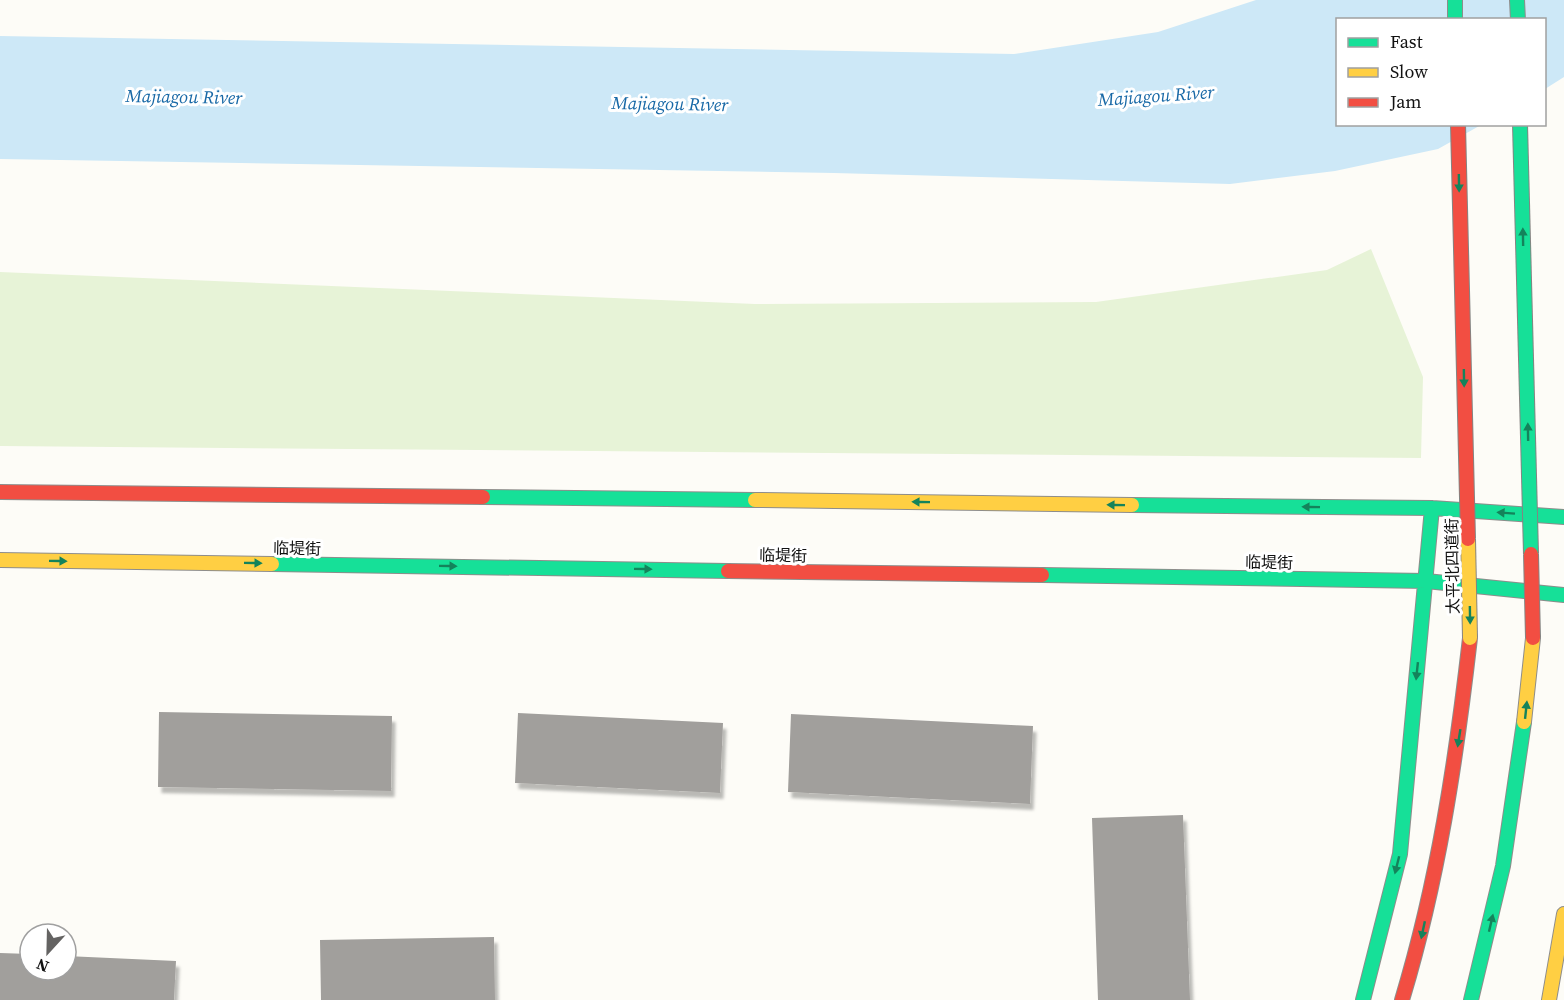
<svg xmlns="http://www.w3.org/2000/svg" width="1564" height="1000" font-family="'Source Serif 4','Noto Sans SC',serif">
	<style>
		.green { fill: #e7f3d7 }
		.water { fill: #cde8f7 }
		.building { fill: #a19f9c; filter: url(#shadow) }
		.lines { fill: none; stroke-linecap: round; stroke-linejoin: round }
		.fast-casing { stroke: #8e8d8b; stroke-width: 16 }
		.slow-casing { stroke: #8e8d8b; stroke-width: 16 }
		.jam-casing { stroke: #8e8d8b; stroke-width: 16 }
		.fast { stroke: #16e098; stroke-width: 14 }
		.slow { stroke: #ffcf43; stroke-width: 14 }
		.jam { stroke: #f24e42; stroke-width: 14 }
		.fast-bridge-casing { stroke: #858482; stroke-width: 16; stroke-linecap: butt }
		.slow-bridge-casing { stroke: #858482; stroke-width: 16; stroke-linecap: butt }
		.jam-bridge-casing { stroke: #858482; stroke-width: 16; stroke-linecap: butt }
		.fast-bridge { stroke: #16e098; stroke-width: 14 }
		.slow-bridge { stroke: #ffcf43; stroke-width: 14 }
		.jam-bridge { stroke: #f24e42; stroke-width: 14 }
		.oneway { fill: #14835b }
		.labels { text-anchor: middle; stroke-width: 6; stroke-linejoin: round; paint-order: stroke }
		.street-label { font-size: 16px; fill: #111; stroke: #fff }
		.water-label { font-size: 18px; font-style: italic; fill: #1768a6; stroke: #fff }
	</style>
	<defs>
		<filter id="shadow"><feDropShadow dx="3.5" dy="6" stdDeviation="1.5" flood-color="#0004"/></filter>
	</defs>
	<rect width="100%" height="100%" fill="#fdfcf7"/>
	<path class="green" d="M 1371,249 L 1423,377 L 1421,458 L 0,446 L 0,272 L 755,304 L 1096,302 L 1327,270 Z"/>
	<path class="water" d="M 1256,0 L 1564,0 L 1564,77 L 1545,89 L 1544,20 L 1338,20 L 1338,124 L 1481,125 L 1438,149 L 1335,171 L 1230,184 L 834,173 L 0,159 L 0,36 L 1014,54 L 1158,32 Z"/>
	<path class="building" d="M 159,712 L 392,716 L 391,791 L 158,787 Z
		M 518,713 L 723,723 L 720,793 L 515,783 Z
		M 791,714 L 1033,726 L 1030,804 L 788,792 Z
		M 1183,815 L 1190,1000 L 1098,1000 L 1092,818 Z
		M 494,937 L 495,1000 L 321,1000 L 320,940 Z
		M 0,953 L 30,954 L 30,970 L 66,970 L 66,956 L 176,961 L 174,1000 L 0,1000 Z"/>
	<g class="lines">
		<defs>
			<path id="fast" d="M 1455,0 L 1455,20
				M 1517,0 L 1518,20
				M 483,497 L 755,500
				M 1132,505 L 1432,508 L 1564,517
				M 272,564 L 728,571
				M 1042,575 L 1426,581 L 1564,595
				M 1363,1000 L 1400,854 L 1432,508
				M 1471,1000 L 1503,866 L 1524,722"/>
			<path id="slow" d="M 755,500 L 1132,505
				M 0,560 L 272,564
				M 1524,722 L 1533,638
				M 1549,1000 L 1564,914"/>
			<path id="jam" d="M 0,492 L 483,497
				M 728,571 L 1042,575
				M 1402,1000 C 1438,881 1456,761 1470,638"/>
		</defs>
		<use href="#fast" class="fast-casing"/>
		<use href="#slow" class="slow-casing"/>
		<use href="#jam" class="jam-casing"/>
		<use href="#fast" class="fast"/>
		<use href="#slow" class="slow"/>
		<use href="#jam" class="jam"/>
		<defs>
			<path id="fast-bridge" d="M 1520,124 L 1531,554"/>
			<path id="slow-bridge" d="M 1468,539 L 1470,638"/>
			<path id="jam-bridge" d="M 1458,124 L 1468,539
				M 1531,554 L 1533,638"/>
		</defs>
		<use href="#fast-bridge" class="fast-bridge-casing"/>
		<use href="#slow-bridge" class="slow-bridge-casing"/>
		<use href="#jam-bridge" class="jam-bridge-casing"/>
		<use href="#fast-bridge" class="fast-bridge"/>
		<use href="#slow-bridge" class="slow-bridge"/>
		<use href="#jam-bridge" class="jam-bridge"/>
	</g>
	<defs><path id="oneway-solid" d="M-6-.8H1V-3.2L6.5 0L1 3.2V.8H-6Z" transform="scale(1.5)"/></defs>
	<g class="oneway">
		<use href="#oneway-solid" transform="translate(1459 183) rotate(89)"/>
		<use href="#oneway-solid" transform="translate(1523 237) rotate(-91)"/>
		<use href="#oneway-solid" transform="translate(1464 378) rotate(89)"/>
		<use href="#oneway-solid" transform="translate(1528 432) rotate(-91)"/>
		<use href="#oneway-solid" transform="translate(921 502) rotate(-179)"/>
		<use href="#oneway-solid" transform="translate(1116 505) rotate(-179)"/>
		<use href="#oneway-solid" transform="translate(1311 507) rotate(-179)"/>
		<use href="#oneway-solid" transform="translate(1506 513) rotate(-176)"/>
		<use href="#oneway-solid" transform="translate(58 561) rotate(1)"/>
		<use href="#oneway-solid" transform="translate(253 563) rotate(1)"/>
		<use href="#oneway-solid" transform="translate(448 566) rotate(1)"/>
		<use href="#oneway-solid" transform="translate(643 569) rotate(1)"/>
		<use href="#oneway-solid" transform="translate(1470 615) rotate(89)"/>
		<use href="#oneway-solid" transform="translate(1417 671) rotate(96)"/>
		<use href="#oneway-solid" transform="translate(1526 710) rotate(-84)"/>
		<use href="#oneway-solid" transform="translate(1459 738) rotate(99)"/>
		<use href="#oneway-solid" transform="translate(1397 865) rotate(104)"/>
		<use href="#oneway-solid" transform="translate(1491 923) rotate(-77)"/>
		<use href="#oneway-solid" transform="translate(1423 930) rotate(102)"/>
	</g>
	<g class="labels">
		<g class="street-label">
			<text transform="translate(297 548) rotate(1)" y="6">临堤街</text>
			<text transform="translate(783 555) rotate(1)" y="6">临堤街</text>
			<text transform="translate(1269 562) rotate(1)" y="6">临堤街</text>
			<text transform="translate(1452 566) rotate(-91)" y="6">太平北四道街</text>
		</g>
		<g class="water-label">
			<text transform="translate(1156 96) rotate(-4)" y="6">Majiagou River</text>
			<text transform="translate(184 97) rotate(1)" y="6">Majiagou River</text>
			<text transform="translate(670 104) rotate(1)" y="6">Majiagou River</text>
		</g>
	</g>
	<rect x="1336" y="18" width="210" height="108" fill="#ffffff" stroke="#a0a0a0" stroke-width="1.5"/>
	<rect x="1348" y="38" width="30" height="9" fill="#16e098" stroke="#a0a0a0" stroke-width="1.5"/>
	<text x="1390" y="48" font-size="18" fill="#111111">Fast</text>
	<rect x="1348" y="68" width="30" height="9" fill="#ffcf43" stroke="#a0a0a0" stroke-width="1.5"/>
	<text x="1390" y="78" font-size="18" fill="#111111">Slow</text>
	<rect x="1348" y="98" width="30" height="9" fill="#f24e42" stroke="#a0a0a0" stroke-width="1.5"/>
	<text x="1390" y="108" font-size="18" fill="#111111">Jam</text>
	<g transform="translate(48 952) rotate(202)"><circle r="28" fill="#ffffff" stroke="#a0a0a0" stroke-width="1.5"/>
	<path d="M0-4.5L10 22L0 15L-10 22Z" fill="#646362"/>
	<text y="-9" font-size="16" font-weight="bold" text-anchor="middle" fill="#111111">N</text>
	</g>
</svg>
